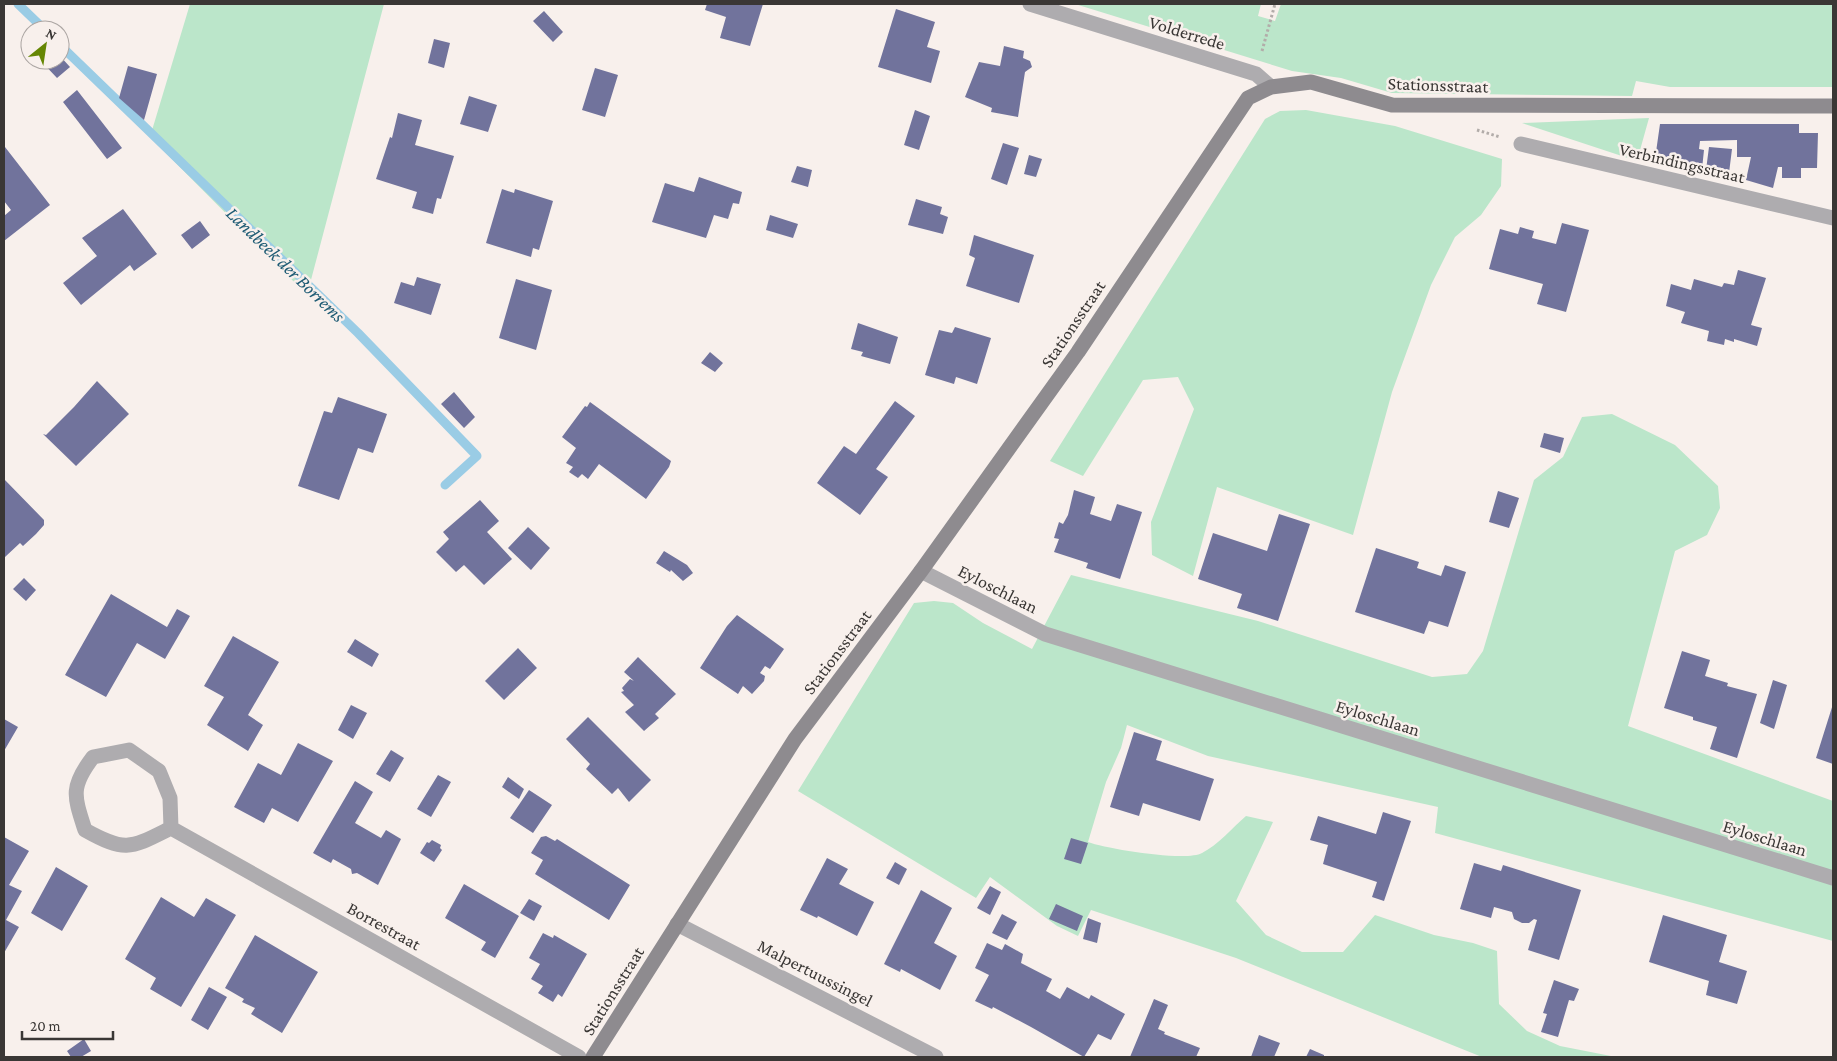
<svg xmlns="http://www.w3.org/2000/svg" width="1837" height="1061" font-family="'Crimson Pro',serif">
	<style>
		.green { fill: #bbe6ca }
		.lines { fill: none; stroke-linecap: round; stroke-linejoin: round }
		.stream { stroke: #9acce5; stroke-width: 9 }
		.building { fill: #71739c }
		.path { stroke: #b2aca9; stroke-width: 3; stroke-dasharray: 2.5 2.5; stroke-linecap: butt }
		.street { stroke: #aeacaf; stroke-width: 15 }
		.secondary { stroke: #8e8b8f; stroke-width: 15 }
		.labels { text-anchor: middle; stroke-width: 5; stroke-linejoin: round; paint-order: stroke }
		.street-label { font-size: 18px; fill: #3a3735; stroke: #f8f0ec }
		.water-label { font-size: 19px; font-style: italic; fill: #1e5b74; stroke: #f8f0ec }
	</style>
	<rect width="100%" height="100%" fill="#f8f0ec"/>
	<path class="green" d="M 190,4 L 384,4 L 307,295 L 150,137 Z
		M 1075,4 L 1261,4 L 1258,16 L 1275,21 L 1281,4 L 1833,4 L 1833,87 L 1670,87 L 1636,81 L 1632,96 L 1392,93 L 1341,78 L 1292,71 Z
		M 1306,110 L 1395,126 L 1502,159 L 1501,186 L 1481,215 L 1455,237 L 1431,285 L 1392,392 L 1353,535 L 1217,487 L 1193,576 L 1152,555 L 1151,522 L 1194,409 L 1178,377 L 1143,380 L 1083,476 L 1050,461 L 1265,119 L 1280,111 Z
		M 1649,118 L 1637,161 L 1522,123 Z
		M 1612,414 L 1675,445 L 1718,486 L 1720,508 L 1707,535 L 1675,551 L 1628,726 L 1833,801 L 1833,941 L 1435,833 L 1438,807 L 1208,756 L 1127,725 L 1121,748 L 1106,782 L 1088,842 C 1107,849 1186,862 1202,853 C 1218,845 1233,827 1246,816 L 1273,822 L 1236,901 L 1266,935 L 1302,952 L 1343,952 L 1375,915 L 1434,935 L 1473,943 L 1497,951 L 1499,1004 L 1527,1031 L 1560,1046 L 1616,1057 L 1482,1057 L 1236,958 L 1091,910 L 1078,936 L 1057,926 L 990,877 L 976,898 L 798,791 L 914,603 L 934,601 L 953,603 L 983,623 L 1032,649 L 1071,575 L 1258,621 L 1432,677 L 1467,674 L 1483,651 L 1534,480 L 1563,457 L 1582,417 Z"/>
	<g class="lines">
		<path class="stream" d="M 18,4 L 45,30
			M 60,45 L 358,333 L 477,456 L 445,485"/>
	</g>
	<path class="building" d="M 707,4 L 763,4 L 750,46 L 720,38 L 726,17 L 705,10 Z
		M 896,9 L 935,22 L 927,47 L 940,51 L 931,83 L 878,67 Z
		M 544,11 L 563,32 L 553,42 L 533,21 Z
		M 434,39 L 450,43 L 444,68 L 428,63 Z
		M 1004,46 L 1024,51 L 1023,58 L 1030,61 L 1032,67 L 1025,72 L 1018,117 L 991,112 L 992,108 L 965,97 L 979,62 L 1000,66 Z
		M 60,56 L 70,67 L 57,78 L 40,60 L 60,60 Z
		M 128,66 L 157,74 L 144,120 L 119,98 Z
		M 595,68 L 618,75 L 605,117 L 582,110 Z
		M 77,90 L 122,148 L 107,159 L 63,102 Z
		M 469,96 L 497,105 L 488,132 L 460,124 Z
		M 915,110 L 930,116 L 919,150 L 904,145 Z
		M 398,113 L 422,120 L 415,145 L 454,156 L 441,199 L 437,198 L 433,214 L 412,208 L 417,192 L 376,179 L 390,137 L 392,138 Z
		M 1660,124 L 1799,124 L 1799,133 L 1818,133 L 1817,168 L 1801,168 L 1801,178 L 1782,178 L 1782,167 L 1778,167 L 1773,188 L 1746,180 L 1751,157 L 1737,157 L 1737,140 L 1700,141 L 1699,149 L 1704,150 L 1702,169 L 1686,167 L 1686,163 L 1655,159 Z
		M 1003,143 L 1019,148 L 1007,185 L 991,179 Z
		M 5,147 L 50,205 L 4,241 L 4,216 L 11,210 L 4,201 Z
		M 1709,147 L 1732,149 L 1729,173 L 1706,170 Z
		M 1029,155 L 1042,159 L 1036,177 L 1024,174 Z
		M 797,166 L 812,170 L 808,187 L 791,182 Z
		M 699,177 L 742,192 L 739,204 L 733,203 L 728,219 L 714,215 L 706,238 L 652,222 L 665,183 L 694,192 Z
		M 502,189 L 514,193 L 515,189 L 553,201 L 539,250 L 533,248 L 531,257 L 486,243 Z
		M 916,199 L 942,207 L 940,214 L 948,217 L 943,234 L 908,225 Z
		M 123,209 L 157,254 L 134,271 L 130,265 L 81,305 L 63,283 L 97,256 L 82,238 Z
		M 770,215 L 798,224 L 793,238 L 766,230 Z
		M 200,221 L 210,235 L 192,249 L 181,235 Z
		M 1562,223 L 1589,230 L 1566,312 L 1537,304 L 1543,284 L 1489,269 L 1500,229 L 1518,234 L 1520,227 L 1534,231 L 1532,238 L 1556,244 Z
		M 974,235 L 1034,255 L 1019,303 L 966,286 L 975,258 L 969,255 Z
		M 1738,270 L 1766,278 L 1751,325 L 1762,328 L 1757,346 L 1734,339 L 1734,342 L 1725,339 L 1724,345 L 1707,341 L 1709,331 L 1681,323 L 1685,312 L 1666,306 L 1671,284 L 1691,290 L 1694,279 L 1722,287 L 1724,283 L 1734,285 Z
		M 417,277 L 441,284 L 431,315 L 394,303 L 401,282 L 414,286 Z
		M 516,279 L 552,290 L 536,350 L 499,338 Z
		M 858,323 L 898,337 L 890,364 L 861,356 L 863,352 L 851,349 Z
		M 955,327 L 991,338 L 977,384 L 956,377 L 954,384 L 925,375 L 939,330 L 952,333 Z
		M 710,352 L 723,363 L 715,372 L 701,363 Z
		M 97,381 L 129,414 L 76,466 L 43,434 L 46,435 L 74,407 Z
		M 454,392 L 475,417 L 464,428 L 441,404 Z
		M 338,397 L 387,414 L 373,453 L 358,448 L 339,500 L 298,486 L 324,411 L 332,413 Z
		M 895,401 L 915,416 L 876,469 L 888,477 L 860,515 L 817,483 L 844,446 L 856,454 Z
		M 590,402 L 671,461 L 669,467 L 646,499 L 599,464 L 588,479 L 582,474 L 578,478 L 569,472 L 573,467 L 566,463 L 576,448 L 562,437 L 585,406 L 587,407 Z
		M 1544,433 L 1564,438 L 1560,453 L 1540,447 Z
		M 4,479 L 44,520 L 44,525 L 36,534 L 23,546 L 20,543 L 5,557 Z
		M 1074,490 L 1095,497 L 1090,514 L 1111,521 L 1117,504 L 1142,512 L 1120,579 L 1086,568 L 1088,563 L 1054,552 L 1059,539 L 1054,538 L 1059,522 L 1063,524 L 1068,515 Z
		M 1498,491 L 1519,498 L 1509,528 L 1489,522 Z
		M 480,500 L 499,521 L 487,532 L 512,559 L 484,585 L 464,565 L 456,572 L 436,552 L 449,539 L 443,532 Z
		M 1279,514 L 1310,524 L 1278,621 L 1237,608 L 1242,594 L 1198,579 L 1213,533 L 1267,551 Z
		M 528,527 L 550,548 L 531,570 L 508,548 Z
		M 1376,548 L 1419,562 L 1417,568 L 1441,576 L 1445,565 L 1466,572 L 1448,627 L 1429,621 L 1424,634 L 1355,612 Z
		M 664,551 L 687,565 L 693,573 L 683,581 L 671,570 L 670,572 L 656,563 Z
		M 24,578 L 36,590 L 26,601 L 13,589 Z
		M 111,594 L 167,627 L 177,609 L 190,616 L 165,659 L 137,643 L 106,697 L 65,675 Z
		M 737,615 L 784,649 L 770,669 L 765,666 L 760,673 L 765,676 L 764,681 L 752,694 L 743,686 L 738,694 L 700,668 L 727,626 Z
		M 233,636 L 279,662 L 248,715 L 263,725 L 248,751 L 207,725 L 224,697 L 204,686 Z
		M 355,639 L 379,654 L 372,667 L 347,652 Z
		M 518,648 L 537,668 L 504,700 L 485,681 Z
		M 1682,651 L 1710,660 L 1705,676 L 1728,683 L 1727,686 L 1757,694 L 1737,758 L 1710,749 L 1717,727 L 1693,720 L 1693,717 L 1664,708 Z
		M 638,657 L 676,694 L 655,714 L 659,718 L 644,731 L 625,712 L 634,705 L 621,692 L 624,691 L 622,688 L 630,679 L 634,681 L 624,672 Z
		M 1773,680 L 1787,685 L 1774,729 L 1760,723 Z
		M 1833,704 L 1833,764 L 1816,758 Z
		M 351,705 L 367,713 L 353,739 L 338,730 Z
		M 588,717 L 651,780 L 629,802 L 618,788 L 612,794 L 586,769 L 590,764 L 566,739 Z
		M 4,719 L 18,727 L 4,751 Z
		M 1134,732 L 1162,741 L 1156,760 L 1214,779 L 1200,821 L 1143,803 L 1139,816 L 1110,807 Z
		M 298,743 L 333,761 L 298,822 L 272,808 L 264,823 L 234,807 L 258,763 L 281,775 Z
		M 391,750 L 404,758 L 390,782 L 376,774 Z
		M 438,775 L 451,782 L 431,817 L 417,809 Z
		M 508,777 L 524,789 L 519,799 L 502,787 Z
		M 355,781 L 373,792 L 355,823 L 381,838 L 386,830 L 401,839 L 378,885 L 357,873 L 352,874 L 351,869 L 333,859 L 331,863 L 313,853 Z
		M 529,790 L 552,805 L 533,833 L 510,818 Z
		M 1383,812 L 1411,821 L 1384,901 L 1372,897 L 1377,882 L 1323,864 L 1328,845 L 1310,840 L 1318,816 L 1376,834 Z
		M 546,836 L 555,841 L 557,839 L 630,885 L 609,920 L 535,874 L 543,860 L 531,853 L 541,837 Z
		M 4,837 L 29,851 L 9,885 L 22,891 L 6,920 L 19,927 L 4,953 Z
		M 1071,838 L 1088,843 L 1081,864 L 1064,859 Z
		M 432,840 L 441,845 L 440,848 L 442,850 L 434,862 L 420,853 L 427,842 L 429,843 Z
		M 827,858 L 848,869 L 839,884 L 874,902 L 857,936 L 818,916 L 817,918 L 800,910 Z
		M 895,862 L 907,869 L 899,885 L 886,878 Z
		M 1474,863 L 1501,871 L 1503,865 L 1581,890 L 1559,960 L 1528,950 L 1537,920 L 1534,919 L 1529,923 L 1522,923 L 1514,919 L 1512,912 L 1494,907 L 1491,918 L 1460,909 Z
		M 56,867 L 88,886 L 62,931 L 31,913 Z
		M 464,884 L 519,916 L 495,958 L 481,950 L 486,942 L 445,918 Z
		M 990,886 L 1001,892 L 990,915 L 977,908 Z
		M 921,890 L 952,908 L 934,943 L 957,956 L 940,990 L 901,969 L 900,972 L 884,964 Z
		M 161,897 L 194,917 L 206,898 L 236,915 L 181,1007 L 150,989 L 156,978 L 125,959 Z
		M 529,899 L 542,906 L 534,921 L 520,913 Z
		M 1056,904 L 1083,916 L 1077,931 L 1049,919 Z
		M 1002,914 L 1017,922 L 1007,940 L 992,933 Z
		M 1663,915 L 1727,935 L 1719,962 L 1747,971 L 1737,1004 L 1706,995 L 1709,981 L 1649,962 Z
		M 1088,918 L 1101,923 L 1097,943 L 1083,939 Z
		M 543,933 L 553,938 L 554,935 L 587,954 L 562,997 L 558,994 L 553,1002 L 538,993 L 543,986 L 531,979 L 540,964 L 529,958 Z
		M 255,935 L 318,972 L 282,1033 L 251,1014 L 255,1008 L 242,1002 L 244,999 L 225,988 Z
		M 987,943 L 1002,950 L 1005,944 L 1023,954 L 1021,963 L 1052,979 L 1046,991 L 1060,999 L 1067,987 L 1089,999 L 1091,995 L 1125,1014 L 1111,1040 L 1098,1034 L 1084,1057 L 1031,1027 L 993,1007 L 992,1009 L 975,1001 L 989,975 L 975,968 Z
		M 1554,980 L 1579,989 L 1574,1001 L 1569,1000 L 1558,1037 L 1541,1032 L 1547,1014 L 1543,1013 Z
		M 209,987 L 227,997 L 208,1030 L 191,1020 Z
		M 1154,999 L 1168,1005 L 1158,1029 L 1165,1032 L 1164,1034 L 1200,1048 L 1196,1057 L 1130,1057 Z
		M 1259,1035 L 1280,1043 L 1274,1057 L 1251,1057 Z
		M 84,1039 L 91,1051 L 81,1057 L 71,1057 L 67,1051 Z
		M 1310,1049 L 1324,1055 L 1324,1057 L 1306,1057 Z"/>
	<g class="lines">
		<path class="path" d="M 1262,51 L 1275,4
			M 1477,130 L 1500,137"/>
		<path class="street" d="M 1030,4 L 1256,74 L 1271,87
			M 1521,144 L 1833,218
			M 921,571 L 1045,634 L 1833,878
			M 129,750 L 159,771 L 170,798 L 171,828 C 131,848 126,853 85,830 C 74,796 70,787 93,757 Z
			M 171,828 L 579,1057
			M 677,924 L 936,1057"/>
		<path class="secondary" d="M 593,1057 L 795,739 L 921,571 L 1078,352 L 1248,98 L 1271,87 L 1311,82 L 1392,105 L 1833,106"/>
	</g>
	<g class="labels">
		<g class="street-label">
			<text transform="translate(1187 33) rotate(17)" y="6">Volderrede</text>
			<text transform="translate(1438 85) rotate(2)" y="6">Stationsstraat</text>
			<text transform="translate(1682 163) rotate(13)" y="6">Verbindingsstraat</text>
			<text transform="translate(1073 324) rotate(-56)" y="6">Stationsstraat</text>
			<text transform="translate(998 589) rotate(27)" y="6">Eyloschlaan</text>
			<text transform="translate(837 652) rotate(-53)" y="6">Stationsstraat</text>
			<text transform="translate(1378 718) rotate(17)" y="6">Eyloschlaan</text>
			<text transform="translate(1765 838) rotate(17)" y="6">Eyloschlaan</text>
			<text transform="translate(384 926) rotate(29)" y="6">Borrestraat</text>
			<text transform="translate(815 973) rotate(27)" y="6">Malpertuussingel</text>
			<text transform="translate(613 991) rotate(-58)" y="6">Stationsstraat</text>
		</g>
		<g class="water-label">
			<text transform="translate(286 264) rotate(44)" y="7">Landbeek der Borrems</text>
		</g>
	</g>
	<rect width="1837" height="1061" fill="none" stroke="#3a3735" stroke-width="10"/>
	<g transform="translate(45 45) rotate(30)"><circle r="24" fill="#f8f0ec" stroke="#aca6a3"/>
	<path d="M0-4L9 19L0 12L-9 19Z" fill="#658603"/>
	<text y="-8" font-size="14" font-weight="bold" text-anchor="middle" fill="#3a3735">N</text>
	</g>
	<path d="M22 1031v8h91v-8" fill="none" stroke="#3a3735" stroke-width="2.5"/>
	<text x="30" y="1031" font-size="15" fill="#3a3735" stroke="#f8f0ec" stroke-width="4" paint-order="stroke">20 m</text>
</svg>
